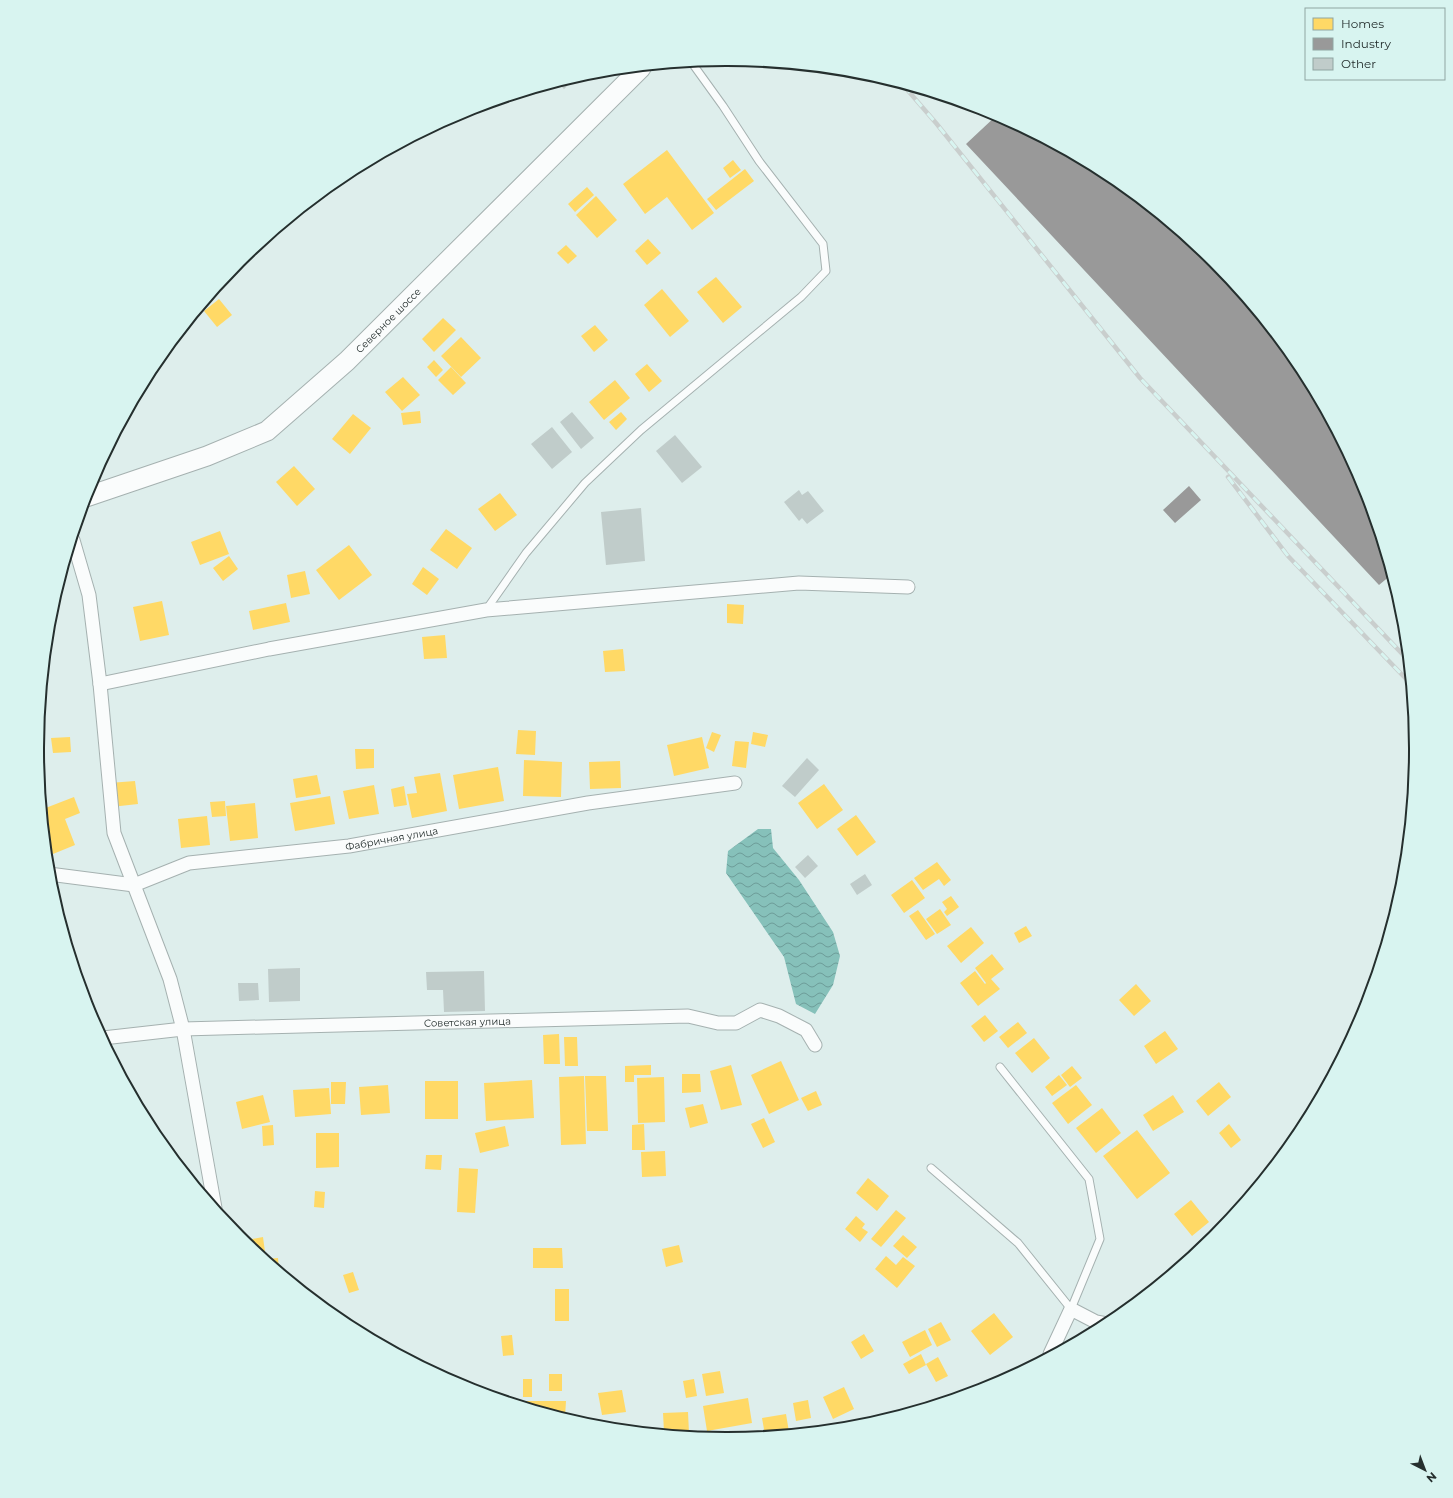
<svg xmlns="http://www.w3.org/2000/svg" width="1453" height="1498" font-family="Montserrat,sans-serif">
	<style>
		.water { fill: url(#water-waves) }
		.homes { fill: #ffd966 }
		.industry { fill: #999 }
		.building { fill: #c0ccca }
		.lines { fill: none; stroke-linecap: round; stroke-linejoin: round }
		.lane-casing { stroke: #a5b1b0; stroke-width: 9 }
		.street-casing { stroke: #a5b1b0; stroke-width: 15 }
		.secondary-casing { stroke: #a5b1b0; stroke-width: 21 }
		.lane { stroke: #fafcfc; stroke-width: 7 }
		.street { stroke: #fafcfc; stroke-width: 13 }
		.secondary { stroke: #fafcfc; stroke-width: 19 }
		.rail-casing { stroke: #c9cecd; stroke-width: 4.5 }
		.rail { stroke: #d8f4f0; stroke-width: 3; stroke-dasharray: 9; stroke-linecap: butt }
		.labels { text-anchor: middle; stroke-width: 4; stroke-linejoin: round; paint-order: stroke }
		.street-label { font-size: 10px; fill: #252f2e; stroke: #d8f4f0 }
		.rim { fill: none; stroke: #252f2e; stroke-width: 2 }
	</style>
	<defs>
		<pattern id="water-waves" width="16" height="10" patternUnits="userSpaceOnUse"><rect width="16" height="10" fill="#86c1ba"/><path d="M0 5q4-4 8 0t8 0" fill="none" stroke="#6d9d98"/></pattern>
	</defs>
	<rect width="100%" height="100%" fill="#deeeec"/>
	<path class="water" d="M 758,829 L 771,829 L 773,848 L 799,880 L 833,932 L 840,956 L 833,985 L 815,1014 L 796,1004 L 784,957 L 726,873 L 728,851 Z"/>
	<path class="homes" d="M 667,150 L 714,213 L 692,230 L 667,197 L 645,214 L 623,184 Z
		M 733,160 L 741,170 L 730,178 L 723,168 Z
		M 745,169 L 754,181 L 716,210 L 707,199 Z
		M 587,187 L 594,195 L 575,212 L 568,204 Z
		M 596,196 L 617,220 L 597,238 L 576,215 Z
		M 648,239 L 661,253 L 647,265 L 635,251 Z
		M 566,245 L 577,256 L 568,264 L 557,253 Z
		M 716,277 L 742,307 L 723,323 L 697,292 Z
		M 662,289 L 689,321 L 670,337 L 644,305 Z
		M 219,299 L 232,315 L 217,327 L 204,311 Z
		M 443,318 L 456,330 L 434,352 L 422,339 Z
		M 595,325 L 608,340 L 594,352 L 581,336 Z
		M 461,337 L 481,358 L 461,377 L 441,356 Z
		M 434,360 L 443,370 L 436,377 L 427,367 Z
		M 647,364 L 662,381 L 649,392 L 635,374 Z
		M 451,367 L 466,383 L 453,395 L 438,380 Z
		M 403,377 L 420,395 L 402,411 L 385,392 Z
		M 615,380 L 630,398 L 604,420 L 589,402 Z
		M 420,411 L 421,423 L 403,425 L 401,413 Z
		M 621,412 L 627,419 L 616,430 L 609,422 Z
		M 353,414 L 371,428 L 350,454 L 332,439 Z
		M 294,466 L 315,489 L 297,506 L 276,482 Z
		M 500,493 L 517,515 L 495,531 L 478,509 Z
		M 446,529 L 472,548 L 457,569 L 430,550 Z
		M 220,531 L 229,554 L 200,565 L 191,542 Z
		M 349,545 L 372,575 L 339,600 L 316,570 Z
		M 229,556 L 238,569 L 223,581 L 213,568 Z
		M 423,567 L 439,579 L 427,595 L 412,584 Z
		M 305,571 L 310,594 L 291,598 L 287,575 Z
		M 162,601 L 169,635 L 140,641 L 133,607 Z
		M 286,603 L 290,622 L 253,630 L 249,611 Z
		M 727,604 L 744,605 L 743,624 L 727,623 Z
		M 445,635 L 447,658 L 424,659 L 422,637 Z
		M 623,649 L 625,671 L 605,672 L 603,651 Z
		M 518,730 L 536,731 L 535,755 L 516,754 Z
		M 712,732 L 721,735 L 714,752 L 706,748 Z
		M 753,732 L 768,735 L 765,747 L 751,744 Z
		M 70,737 L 71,752 L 53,753 L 51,738 Z
		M 702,737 L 709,768 L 674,776 L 667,745 Z
		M 735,741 L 749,742 L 746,768 L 732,766 Z
		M 355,749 L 374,749 L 374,768 L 356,769 Z
		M 524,760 L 562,762 L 561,797 L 523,796 Z
		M 620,761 L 621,788 L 590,789 L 589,762 Z
		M 498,767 L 504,801 L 459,809 L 453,775 Z
		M 440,773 L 447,811 L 412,818 L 407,794 L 417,793 L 414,777 Z
		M 317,775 L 321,794 L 296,798 L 293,779 Z
		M 135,781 L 138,804 L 111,807 L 109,783 Z
		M 824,784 L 843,810 L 817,829 L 798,803 Z
		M 374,785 L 379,814 L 349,819 L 343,791 Z
		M 404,786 L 407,805 L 394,807 L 391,789 Z
		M 330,796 L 335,824 L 295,831 L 290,803 Z
		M 74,797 L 80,813 L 65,819 L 75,845 L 53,854 L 45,834 L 43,809 Z
		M 225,801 L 226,816 L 212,817 L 210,802 Z
		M 255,803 L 258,838 L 230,841 L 226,806 Z
		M 856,815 L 876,842 L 857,856 L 837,829 Z
		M 207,816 L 210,845 L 181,848 L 178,819 Z
		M 937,862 L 951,880 L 944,886 L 939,879 L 923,890 L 914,878 Z
		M 912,880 L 925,898 L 904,913 L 891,895 Z
		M 951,896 L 959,907 L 947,916 L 944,912 L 947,909 L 942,902 Z
		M 940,909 L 951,925 L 937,934 L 926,919 Z
		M 918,910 L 935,934 L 926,940 L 909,916 Z
		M 1026,926 L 1032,936 L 1019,943 L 1014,933 Z
		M 971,927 L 984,943 L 961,963 L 947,946 Z
		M 992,954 L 1004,969 L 991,979 L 1000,989 L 978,1006 L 960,983 L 975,971 L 985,984 L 986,983 L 975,968 Z
		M 1136,984 L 1151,1001 L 1134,1016 L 1119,1000 Z
		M 985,1015 L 998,1031 L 984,1042 L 971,1026 Z
		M 1018,1022 L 1027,1033 L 1008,1048 L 999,1037 Z
		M 1165,1031 L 1178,1049 L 1156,1064 L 1144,1046 Z
		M 559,1034 L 560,1064 L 544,1064 L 543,1035 Z
		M 564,1037 L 577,1037 L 578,1066 L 565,1066 Z
		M 1034,1038 L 1050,1058 L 1032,1073 L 1015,1053 Z
		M 781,1061 L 799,1100 L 769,1114 L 751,1075 Z
		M 651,1065 L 651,1075 L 634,1075 L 634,1082 L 625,1082 L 625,1066 Z
		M 731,1065 L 742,1105 L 721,1110 L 710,1071 Z
		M 1072,1066 L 1082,1078 L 1070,1087 L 1061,1075 Z
		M 682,1074 L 700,1074 L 701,1092 L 682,1093 Z
		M 1059,1075 L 1067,1085 L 1052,1096 L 1045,1087 Z
		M 584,1076 L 586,1144 L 561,1145 L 559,1077 Z
		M 585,1076 L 606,1076 L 608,1131 L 587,1131 Z
		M 664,1077 L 665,1122 L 638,1123 L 637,1078 Z
		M 532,1080 L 534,1118 L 486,1121 L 484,1083 Z
		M 425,1081 L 458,1081 L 458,1119 L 425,1119 Z
		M 331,1082 L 346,1082 L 345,1104 L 331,1104 Z
		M 1219,1082 L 1231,1097 L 1208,1116 L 1196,1101 Z
		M 388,1085 L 390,1113 L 361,1115 L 359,1087 Z
		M 1076,1085 L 1092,1105 L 1068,1124 L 1052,1103 Z
		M 329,1088 L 331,1114 L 295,1117 L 293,1090 Z
		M 816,1091 L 822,1105 L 808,1111 L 801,1098 Z
		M 263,1095 L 270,1122 L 242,1129 L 236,1102 Z
		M 1173,1095 L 1184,1112 L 1153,1131 L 1143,1115 Z
		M 703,1104 L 708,1123 L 690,1128 L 685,1108 Z
		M 1102,1108 L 1121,1133 L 1096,1153 L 1076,1128 Z
		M 764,1118 L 775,1142 L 763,1148 L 751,1124 Z
		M 644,1124 L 645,1150 L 632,1150 L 632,1125 Z
		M 1229,1124 L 1241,1140 L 1231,1148 L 1219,1133 Z
		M 273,1125 L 274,1145 L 263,1146 L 262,1126 Z
		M 505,1126 L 509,1146 L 480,1153 L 475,1133 Z
		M 1137,1130 L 1170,1173 L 1137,1199 L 1103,1156 Z
		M 316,1133 L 339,1133 L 339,1167 L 316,1168 Z
		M 665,1151 L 666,1176 L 642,1177 L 641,1152 Z
		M 426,1155 L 442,1155 L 441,1170 L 425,1169 Z
		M 459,1168 L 478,1169 L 475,1213 L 457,1212 Z
		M 868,1178 L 889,1196 L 877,1211 L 856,1193 Z
		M 315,1191 L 325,1192 L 324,1208 L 314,1207 Z
		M 1191,1200 L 1209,1222 L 1192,1236 L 1174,1214 Z
		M 896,1210 L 906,1218 L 881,1247 L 871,1239 Z
		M 856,1216 L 865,1224 L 862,1228 L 868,1232 L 860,1242 L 845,1229 Z
		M 903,1235 L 917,1247 L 907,1258 L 893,1246 Z
		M 263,1237 L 265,1252 L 259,1253 L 248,1244 L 247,1240 Z
		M 679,1245 L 683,1262 L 666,1267 L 662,1249 Z
		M 533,1248 L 562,1248 L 563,1268 L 533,1268 Z
		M 886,1256 L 896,1265 L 903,1257 L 915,1266 L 897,1288 L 875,1269 Z
		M 278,1258 L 279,1270 L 267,1259 Z
		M 353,1272 L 359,1290 L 349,1293 L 343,1275 Z
		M 555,1289 L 569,1289 L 569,1321 L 555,1321 Z
		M 994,1313 L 1013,1337 L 990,1355 L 971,1331 Z
		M 941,1322 L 951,1340 L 937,1347 L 928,1329 Z
		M 925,1330 L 932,1345 L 910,1357 L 902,1342 Z
		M 864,1334 L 874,1351 L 861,1359 L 851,1342 Z
		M 512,1335 L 514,1355 L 503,1356 L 501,1336 Z
		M 921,1354 L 926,1365 L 909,1374 L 903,1364 Z
		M 938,1357 L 948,1376 L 936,1382 L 926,1364 Z
		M 720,1371 L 724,1393 L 706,1396 L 702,1374 Z
		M 549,1374 L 562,1374 L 562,1391 L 549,1391 Z
		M 523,1379 L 532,1379 L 532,1397 L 523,1397 Z
		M 694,1379 L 697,1396 L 686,1398 L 683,1381 Z
		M 460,1384 L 476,1385 L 476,1390 L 462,1386 Z
		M 844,1387 L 854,1409 L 833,1419 L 823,1397 Z
		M 622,1390 L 626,1412 L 602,1415 L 598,1393 Z
		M 748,1398 L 752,1423 L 707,1431 L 703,1406 Z
		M 808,1400 L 811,1418 L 796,1421 L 793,1403 Z
		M 520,1401 L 566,1401 L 565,1417 L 520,1403 Z
		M 688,1412 L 689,1433 L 664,1432 L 663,1413 Z
		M 786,1414 L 789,1432 L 765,1435 L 762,1418 Z"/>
	<path class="industry" d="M 997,115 L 1110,176 L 1214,262 L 1300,366 L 1364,485 L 1391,575 L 1379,585 L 966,144 Z
		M 1189,486 L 1201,500 L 1175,523 L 1163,510 Z"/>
	<path class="building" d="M 575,78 L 564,89 L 558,83 L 567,80 Z
		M 572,412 L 594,438 L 581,449 L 560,422 Z
		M 552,427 L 572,452 L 552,469 L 531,444 Z
		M 675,435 L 702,467 L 682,483 L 656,451 Z
		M 799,490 L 802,495 L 808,491 L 824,511 L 807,524 L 802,518 L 799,521 L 784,502 Z
		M 641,508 L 645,561 L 606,565 L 601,512 Z
		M 807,758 L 819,770 L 795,797 L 782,786 Z
		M 808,855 L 818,866 L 805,878 L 795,867 Z
		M 865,874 L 872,885 L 857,895 L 850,884 Z
		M 300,968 L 300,1001 L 269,1002 L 268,969 Z
		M 484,971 L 485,1011 L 444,1012 L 443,990 L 427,990 L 426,972 Z
		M 238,983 L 258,983 L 259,1000 L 239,1001 Z"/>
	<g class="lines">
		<defs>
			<path id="lane" d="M 486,610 L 526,553 L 585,483 L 641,430 L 801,297 L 826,271 L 823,244 L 759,161 L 723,106 L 692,63
				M 931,1168 L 1018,1243 L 1071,1309 L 1100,1239 L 1089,1179 L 1000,1067"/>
			<g id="street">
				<path d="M 73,540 L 89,595 L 100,684 L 114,833 L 170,979 L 183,1029 L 215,1208"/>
				<path d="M 100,684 L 269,649 L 486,610 L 799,583 L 908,587"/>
				<path id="s1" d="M 49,874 L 134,885 L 189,863 L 349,846 L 588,803 L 735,783"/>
				<path id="s2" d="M 103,1038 L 183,1029 L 688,1016 L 718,1023 L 736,1023 L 760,1010 L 779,1016 L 806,1030 L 815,1045"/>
				<path d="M 1050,1354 L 1071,1309 L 1096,1322 L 1107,1324"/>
			</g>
			<g id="secondary">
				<path id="s3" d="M 86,497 L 207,456 L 267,431 L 347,361 L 641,68"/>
			</g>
		</defs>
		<use href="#lane" class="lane-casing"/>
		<use href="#street" class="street-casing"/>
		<use href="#secondary" class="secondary-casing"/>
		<use href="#lane" class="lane"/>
		<use href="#street" class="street"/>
		<use href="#secondary" class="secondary"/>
		<defs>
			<path id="rail" d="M 904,86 L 936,123 L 1140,378 L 1407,659
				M 1228,477 L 1288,556 L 1410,683"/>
		</defs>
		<use href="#rail" class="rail-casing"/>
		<use href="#rail" class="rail"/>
	</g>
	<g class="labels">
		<g class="street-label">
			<text dy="4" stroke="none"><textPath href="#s3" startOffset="357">Северное шоссе</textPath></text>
			<text dy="4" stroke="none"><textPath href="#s1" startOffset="349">Фабричная улица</textPath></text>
			<text dy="4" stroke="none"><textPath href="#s2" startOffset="365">Советская улица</textPath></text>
		</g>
	</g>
	<path d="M0 0H1453V1498H0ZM726 66H727A682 682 0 0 1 1409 748V750A682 682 0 0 1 727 1432H726A682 682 0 0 1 44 750V748A682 682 0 0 1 726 66Z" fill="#d8f4f0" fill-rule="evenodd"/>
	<path class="rim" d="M726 66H727A682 682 0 0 1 1409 748V750A682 682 0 0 1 727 1432H726A682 682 0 0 1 44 750V748A682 682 0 0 1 726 66Z"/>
	<rect x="1305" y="8" width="140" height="72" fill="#d8f4f0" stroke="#90a5a2"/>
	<rect x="1313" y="18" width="20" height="12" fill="#ffd966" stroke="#90a5a2"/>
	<text x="1341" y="28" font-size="12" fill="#252f2e">Homes</text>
	<rect x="1313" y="38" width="20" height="12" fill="#999999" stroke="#90a5a2"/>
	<text x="1341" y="48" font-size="12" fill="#252f2e">Industry</text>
	<rect x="1313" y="58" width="20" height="12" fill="#c0ccca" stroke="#90a5a2"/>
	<text x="1341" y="68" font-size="12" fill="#252f2e">Other</text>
	<g transform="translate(1425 1470) rotate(138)" stroke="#d8f4f0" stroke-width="3" paint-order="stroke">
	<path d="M0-3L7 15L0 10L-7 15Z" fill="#252f2e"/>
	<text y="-6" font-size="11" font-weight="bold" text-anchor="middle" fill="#252f2e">N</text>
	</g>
</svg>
